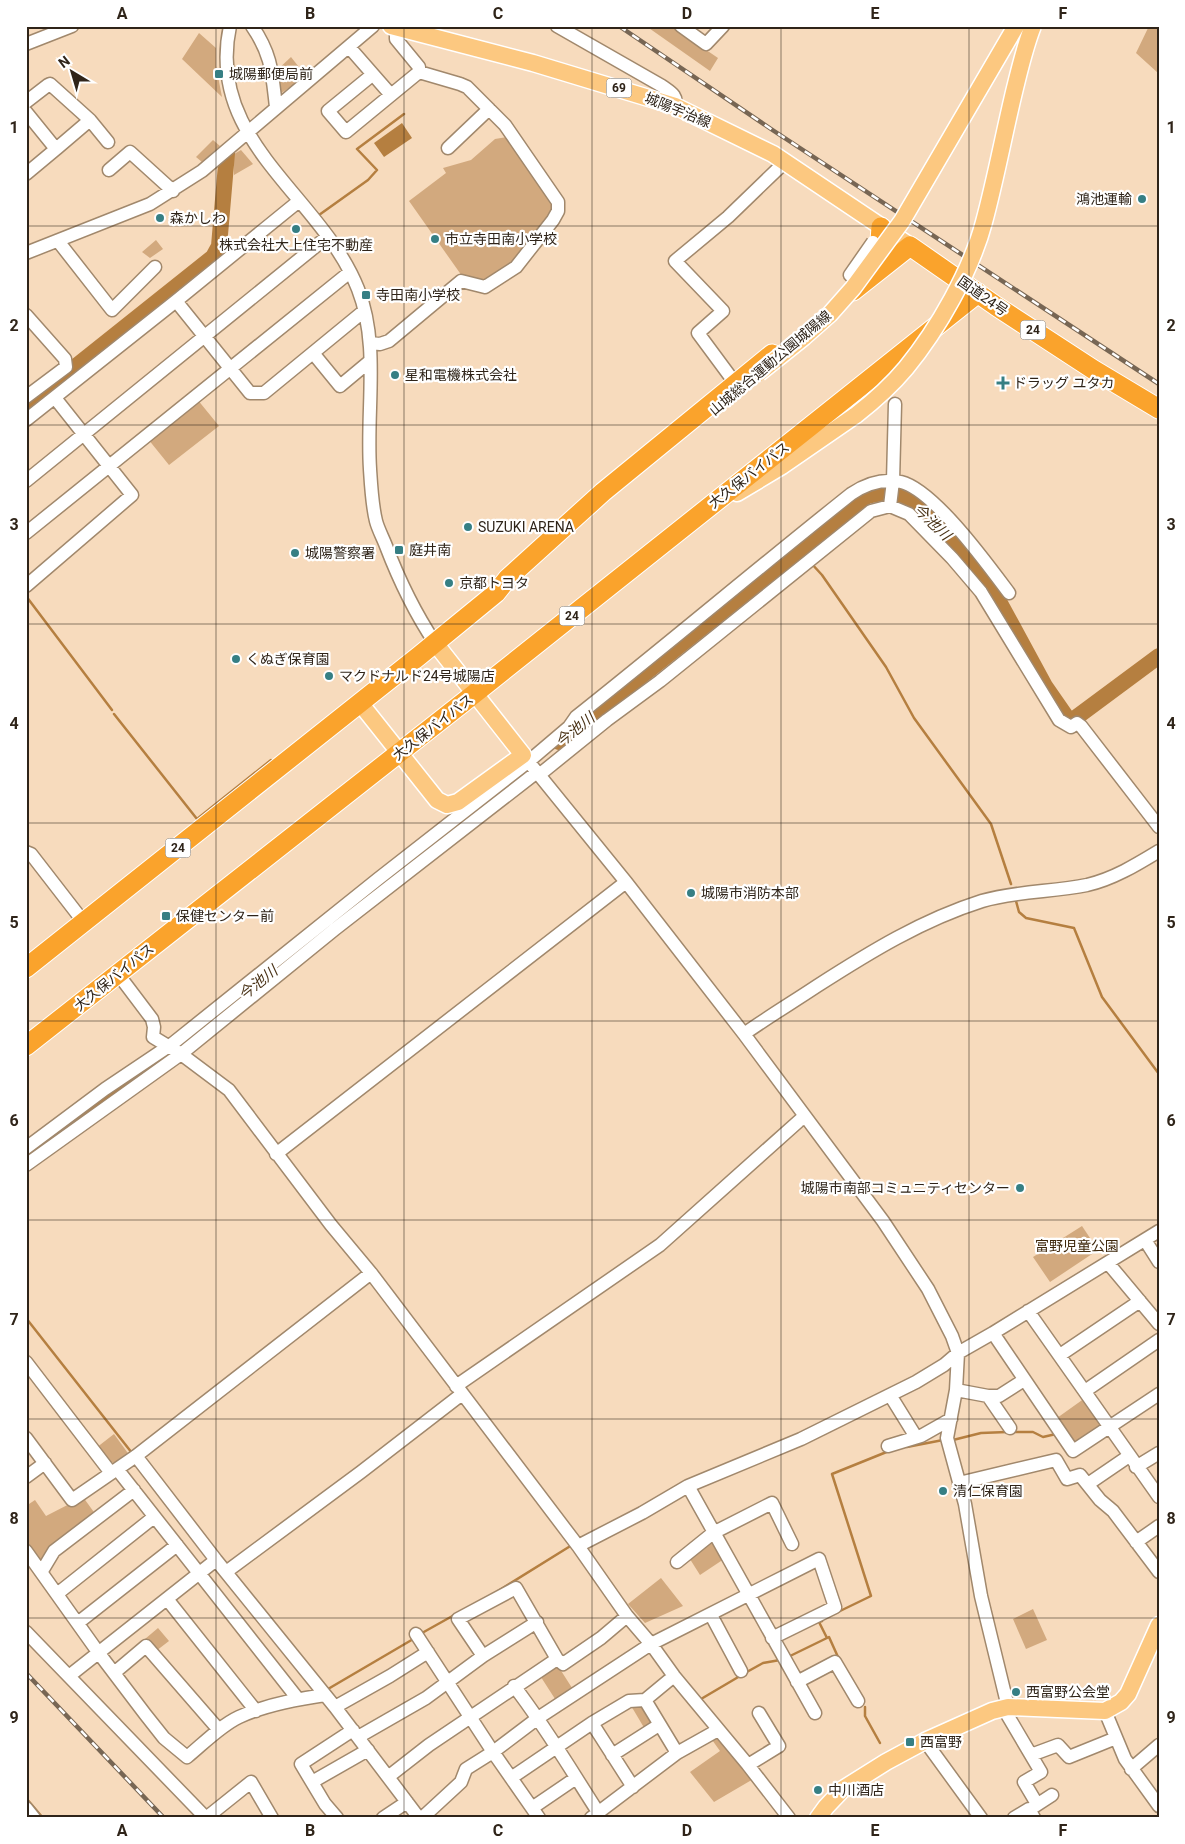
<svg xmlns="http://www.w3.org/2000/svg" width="1185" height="1844" font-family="Roboto,'Noto Sans JP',sans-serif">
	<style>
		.green { fill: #d2a97e }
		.water { fill: #b57f40 }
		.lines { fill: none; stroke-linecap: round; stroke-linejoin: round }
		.stream { stroke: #b57f40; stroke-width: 2.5 }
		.river { stroke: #b57f40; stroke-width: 16 }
		.minor-casing { stroke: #a1886c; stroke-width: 15 }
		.major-casing { stroke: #fff; stroke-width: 19 }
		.highway-casing { stroke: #fff; stroke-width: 21 }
		.minor { stroke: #fff; stroke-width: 12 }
		.major { stroke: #fcc880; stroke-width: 16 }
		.highway { stroke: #faa32c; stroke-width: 19 }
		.rail-casing { stroke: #776654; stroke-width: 4.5 }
		.rail { stroke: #fff; stroke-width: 2.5; stroke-dasharray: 8; stroke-linecap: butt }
		.minor-bridge-casing { stroke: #a1886c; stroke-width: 15; stroke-linecap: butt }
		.major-bridge-casing { stroke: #fff; stroke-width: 19; stroke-linecap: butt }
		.minor-bridge { stroke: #fff; stroke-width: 12 }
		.major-bridge { stroke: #fcc880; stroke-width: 16 }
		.grid { fill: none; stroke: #2f2419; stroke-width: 1; stroke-opacity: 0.55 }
		.poi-dot { fill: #367f84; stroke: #fff; stroke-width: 2 }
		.labels { text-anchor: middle; stroke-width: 4.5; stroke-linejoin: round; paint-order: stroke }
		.shield { fill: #fff; stroke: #6d665e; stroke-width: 1 }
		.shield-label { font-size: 12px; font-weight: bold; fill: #2f2419 }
		.poi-label { font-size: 14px; fill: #2f2419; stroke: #fff; text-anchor: start }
		.street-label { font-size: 14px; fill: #2f2419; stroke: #fff }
		.park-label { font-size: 14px; fill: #3e270b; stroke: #fff }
		.water-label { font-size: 15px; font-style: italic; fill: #493216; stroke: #fff }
		.neatline { fill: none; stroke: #2f2419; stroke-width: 2 }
		.grid-label { font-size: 16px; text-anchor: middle; font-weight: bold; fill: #2f2419 }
	</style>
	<rect width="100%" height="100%" fill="#f7dbbd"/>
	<path class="green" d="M 646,26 L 671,26 L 718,58 L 710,71 Z
		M 1149,26 L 1159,26 L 1158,73 L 1136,53 Z
		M 199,33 L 216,48 L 216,66 L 222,97 L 182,59 Z
		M 291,57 L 306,76 L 277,96 L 275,72 Z
		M 507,137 L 554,205 L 554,210 L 513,263 L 483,283 L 462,276 L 409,201 L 446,173 L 443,168 L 471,160 L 495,139 Z
		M 213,140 L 220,146 L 202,162 L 196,157 Z
		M 241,150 L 253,164 L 234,175 L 234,154 Z
		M 156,240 L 163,249 L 150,258 L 142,252 Z
		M 197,399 L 219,426 L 169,465 L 148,439 Z
		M 1082,1226 L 1098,1250 L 1050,1282 L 1033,1257 Z
		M 1085,1398 L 1103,1422 L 1101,1429 L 1080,1442 L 1073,1440 L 1057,1418 Z
		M 114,1434 L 130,1456 L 117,1463 L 107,1462 L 96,1448 Z
		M 83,1497 L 96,1515 L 43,1559 L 37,1560 L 26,1544 L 26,1506 L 35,1500 L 46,1516 Z
		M 713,1538 L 724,1559 L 700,1575 L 688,1556 Z
		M 661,1578 L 683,1606 L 645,1623 L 628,1604 Z
		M 1033,1609 L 1047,1640 L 1026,1649 L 1013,1619 Z
		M 158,1628 L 169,1641 L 156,1651 L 145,1639 Z
		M 558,1666 L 574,1691 L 557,1702 L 539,1674 Z
		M 630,1704 L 644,1704 L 657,1724 L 646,1731 Z
		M 716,1733 L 755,1778 L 714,1802 L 690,1772 L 720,1751 L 710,1737 Z"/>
	<path class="water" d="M 402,123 L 412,138 L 384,157 L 374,143 Z"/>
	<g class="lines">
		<path class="stream" d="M 319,215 L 368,180 L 377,170 L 357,149 L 404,114
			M 798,551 L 805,558
			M 811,563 L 822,575 L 886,667 L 914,718 L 991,824 L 1011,884
			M 26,596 L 112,710
			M 114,714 L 197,819 L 271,760
			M 1016,901 L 1019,912 L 1026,918 L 1074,928 L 1102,997 L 1159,1074
			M 26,1318 L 132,1453
			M 1012,1432 L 1033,1432 L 1043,1437 L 1056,1434
			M 953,1440 L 981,1433 L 1007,1432
			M 907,1447 L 943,1440
			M 498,1591 L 572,1545
			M 838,1612 L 871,1596 L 832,1474 L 889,1451
			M 822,1621 L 819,1622 L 827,1638
			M 422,1633 L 456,1614
			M 788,1657 L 829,1637 L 838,1657
			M 745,1673 L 763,1663 L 780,1660
			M 328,1689 L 415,1638
			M 701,1699 L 740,1676
			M 865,1707 L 865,1716 L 880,1743
			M 26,1798 L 43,1818"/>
		<path class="river" d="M 26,406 L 213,257 L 219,246 L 227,153
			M 559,742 L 867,496 L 888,492 L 915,503 L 961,551 L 983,578 L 1001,605 L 1045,686 L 1070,722 L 1159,656
			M 338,919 L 405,866
			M 26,1157 L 111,1093 L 180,1046 L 298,952"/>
		<defs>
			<path id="minor" d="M 230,26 C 205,142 321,195 358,289 C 380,345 366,409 370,469 C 371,485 372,505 376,521 C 378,529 383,538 386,546 C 399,580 415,613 435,643
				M 252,26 C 272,55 272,73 276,107
				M 557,26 L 662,86 C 670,92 678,95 675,106
				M 681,26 L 706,44 L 723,26
				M 396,28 L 396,39 L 419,67 L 419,72
				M 26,44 L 72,26
				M 349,47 L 391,95
				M 26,102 L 48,85 L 50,84 L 90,120 L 108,142
				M 26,112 L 56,149 L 26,174
				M 448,148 L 489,109
				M 56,149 L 90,120
				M 109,170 L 130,152 L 173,191
				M 58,241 L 112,310 L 155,267
				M 26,253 L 150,204 L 202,171 L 373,26
				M 176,301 L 250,393 L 264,393 L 364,311
				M 26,315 L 65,359 L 66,367 L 26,397
				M 370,343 L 380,344 L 389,341 L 461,281 L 485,287 L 516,267 L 553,220 L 558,211 L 558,202 L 505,125 L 467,87 L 460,84 L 419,72 L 346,132 L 328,111 L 372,75
				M 313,353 L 340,386 L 370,361
				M 735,383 L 698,333 L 723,311 L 675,261 L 728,217 L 785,162
				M 26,420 L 176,301 L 299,201
				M 26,481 L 327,237
				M 890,506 L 893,481 L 895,404
				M 26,533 L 350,272
				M 26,586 L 132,495 L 55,398
				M 523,755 L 626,882 L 744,1034 L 883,1221 L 928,1289 L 952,1336 L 958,1353 L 956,1390 L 947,1438 L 965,1504 L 981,1596 L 1008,1707
				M 539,775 L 607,720 L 660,681 L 871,511 L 890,506 L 909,514 L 952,558 L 981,592 L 1059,720 L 1071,727 L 1077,723 L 1081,726 L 1159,827
				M 26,852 L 31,854 L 79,916 L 80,925
				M 114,978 L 118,974 L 152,1019 L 154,1027 L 153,1037 L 181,1054 L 229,1090 L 331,1225 L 371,1273 L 578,1546 L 627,1616 L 651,1644 L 674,1676 L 748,1765 L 789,1818
				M 744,1034 C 768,1017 793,1002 817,986 C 870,952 922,920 982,901 C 1016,891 1052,892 1087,885 C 1113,879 1136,865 1159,851
				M 26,1148 L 105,1089 L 172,1044 L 378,879 L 529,761 L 569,727 L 576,717 C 668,644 758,568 851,494 C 866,484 882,478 901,482 C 934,490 988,565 1009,593
				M 276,1154 L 626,882
				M 26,1165 L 181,1054 L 335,929 L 537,772
				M 1145,1240 L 1159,1262
				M 1108,1263 L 1159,1324
				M 1028,1311 L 1159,1497
				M 993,1333 L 1073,1451 L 1159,1394
				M 1060,1355 L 1140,1301
				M 26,1362 L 111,1473
				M 456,1386 L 660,1245 L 800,1120 L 806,1118
				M 956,1390 L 988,1396 L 999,1396 L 1024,1380
				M 1085,1391 L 1159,1340
				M 890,1395 L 916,1437
				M 988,1396 L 1010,1428
				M 26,1438 L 72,1500 L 136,1456 L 371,1273
				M 888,1446 L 921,1436 L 951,1419
				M 136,1456 L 216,1560 L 335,1707 L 419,1818
				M 1136,1467 L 1159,1453
				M 117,1469 L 298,1699
				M 26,1477 L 45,1463
				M 959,1483 L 1056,1460 L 1067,1479 L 1080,1475 L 1100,1500 L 1113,1511 L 1159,1572
				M 1088,1484 L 1129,1456
				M 688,1486 L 815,1713
				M 1136,1542 L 1159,1526
				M 578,1546 L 642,1513 L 688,1486 L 801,1439 L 916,1382 L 944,1365 L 958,1353 L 993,1333 L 1159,1231
				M 26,1551 L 98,1652 L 145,1714 L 164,1738 L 187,1757 C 203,1744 220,1726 239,1717 C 265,1705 297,1699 325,1695
				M 677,1562 L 713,1533 L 772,1503 L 792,1544
				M 42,1571 L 54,1551 L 134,1490
				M 226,1572 L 361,1472 L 462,1394
				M 57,1594 L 154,1517
				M 167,1599 L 256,1711
				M 711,1615 L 741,1671
				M 79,1622 L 177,1545
				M 26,1632 L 206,1818 L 251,1782 L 272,1818
				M 416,1634 L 493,1752 L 539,1818
				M 483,1656 L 458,1619 L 516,1588 L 557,1659 L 563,1664 L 601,1638 L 627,1616
				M 114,1673 L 146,1646 L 219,1730
				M 69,1676 L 216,1560
				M 797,1682 L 835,1662 L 858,1701
				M 514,1686 C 545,1726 571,1770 598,1812
				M 645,1700 L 677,1753
				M 335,1707 L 390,1676 L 428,1652
				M 1005,1711 L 1041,1772 L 1024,1782 L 1037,1804
				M 1105,1711 L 1125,1759 L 1159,1806
				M 592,1723 L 633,1787
				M 358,1737 L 426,1698 L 483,1656 L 537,1622
				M 925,1741 L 981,1818
				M 612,1755 L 659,1725
				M 1031,1755 L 1058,1745 L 1069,1757 L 1116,1738
				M 748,1765 L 779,1746 L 759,1713
				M 1131,1769 L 1159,1745
				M 388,1777 L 429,1745 L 557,1659
				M 511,1778 L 592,1723 L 629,1701 L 645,1700 L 674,1676
				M 312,1782 L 368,1750
				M 26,1808 L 34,1818
				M 532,1808 L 576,1778
				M 1032,1808 L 1052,1795
				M 337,1818 L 325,1804 L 301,1764 L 353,1730
				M 383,1818 L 407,1802
				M 422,1818 L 461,1782 L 466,1769 L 493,1752 L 538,1718 L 651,1644 L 819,1559 L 835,1607 L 772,1638
				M 591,1818 L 677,1753 L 718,1730
				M 1014,1818 L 1029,1809 L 1034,1818"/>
			<path id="major" d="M 391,26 L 533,63 L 675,106 L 773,154 L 910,246
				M 737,493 L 782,466 L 856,415
				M 360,703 L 437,800 L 447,805 L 458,802 L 523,755 L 435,643
				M 818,1818 L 826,1807 L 843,1789 L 886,1762 L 925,1741 L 992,1711 L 1008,1707 L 1105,1711 L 1121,1702 L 1128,1694 L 1159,1625"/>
			<path id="highway" d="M 870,259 L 880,241 L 881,227
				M 853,291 L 910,246 L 996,306 L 1094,370 L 1159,409
				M 26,968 L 419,656 L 496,593 L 508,578 L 603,492 L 772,354
				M 26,1046 L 474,694 L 978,293"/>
		</defs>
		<use href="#minor" class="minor-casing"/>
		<use href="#major" class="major-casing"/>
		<use href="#highway" class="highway-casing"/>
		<use href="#minor" class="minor"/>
		<use href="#major" class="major"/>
		<use href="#highway" class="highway"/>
		<defs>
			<path id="rail" d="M 619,26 L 774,131 L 1159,384
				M 26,1673 L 164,1818"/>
		</defs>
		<use href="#rail" class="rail-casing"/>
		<use href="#rail" class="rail"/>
		<defs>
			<path id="minor-bridge" d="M 861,268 L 854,278 L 850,275 L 873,242"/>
			<path id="major-bridge" d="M 759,373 L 804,337 L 830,314 L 853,288 L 902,221 L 1016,26
				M 856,415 C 874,401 891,386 906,368 C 938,329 971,271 984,222 C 996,178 1004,133 1015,88 C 1020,68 1025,46 1033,26"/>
		</defs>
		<use href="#minor-bridge" class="minor-bridge-casing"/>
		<use href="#major-bridge" class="major-bridge-casing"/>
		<use href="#minor-bridge" class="minor-bridge"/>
		<use href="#major-bridge" class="major-bridge"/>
	</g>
	<path class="grid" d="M 216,26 L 216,1818M 404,26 L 404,1818M 592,26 L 592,1818M 781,26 L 781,1818M 969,26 L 969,1818M 26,226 L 1159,226M 26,425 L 1159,425M 26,624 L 1159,624M 26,823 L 1159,823M 26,1021 L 1159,1021M 26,1220 L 1159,1220M 26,1419 L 1159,1419M 26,1618 L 1159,1618"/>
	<g class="poi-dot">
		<rect x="214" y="69" width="10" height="10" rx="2.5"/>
		<circle cx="1142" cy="199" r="5"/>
		<circle cx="160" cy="218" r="5"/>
		<circle cx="296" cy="229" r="5"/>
		<circle cx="435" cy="239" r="5"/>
		<rect x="361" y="290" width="10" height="10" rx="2.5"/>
		<circle cx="395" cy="375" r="5"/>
		<path d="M1000.5 375.5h5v5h5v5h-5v5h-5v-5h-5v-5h5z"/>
		<circle cx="468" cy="527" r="5"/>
		<rect x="394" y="545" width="10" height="10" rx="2.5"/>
		<circle cx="295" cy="553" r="5"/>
		<circle cx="449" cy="583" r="5"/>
		<circle cx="236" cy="659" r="5"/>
		<circle cx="329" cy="676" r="5"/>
		<circle cx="691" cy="893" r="5"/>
		<rect x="161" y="911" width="10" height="10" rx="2.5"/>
		<circle cx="1020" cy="1188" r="5"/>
		<circle cx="943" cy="1491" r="5"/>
		<circle cx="1016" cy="1692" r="5"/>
		<rect x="905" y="1737" width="10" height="10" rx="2.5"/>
		<circle cx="818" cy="1790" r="5"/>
	</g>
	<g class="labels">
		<g class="shield">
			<rect x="606.5" y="78.5" width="25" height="19" rx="4"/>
			<rect x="1020.5" y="320.5" width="25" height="19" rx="4"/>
			<rect x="559.5" y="606.5" width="25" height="19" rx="4"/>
			<rect x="165.5" y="838.5" width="25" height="19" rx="4"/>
		</g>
		<g class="shield-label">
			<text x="619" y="92">69</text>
			<text x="1033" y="334">24</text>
			<text x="572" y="620">24</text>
			<text x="178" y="852">24</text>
		</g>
		<g class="poi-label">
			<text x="229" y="79">城陽郵便局前</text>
			<text x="1132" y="204" text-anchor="end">鴻池運輸</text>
			<text x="170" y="223">森かしわ</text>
			<text x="445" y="244">市立寺田南小学校</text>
			<text x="296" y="250" text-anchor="middle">株式会社大上住宅不動産</text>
			<text x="376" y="300">寺田南小学校</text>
			<text x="405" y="380">星和電機株式会社</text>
			<text x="1013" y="388">ドラッグ ユタカ</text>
			<text x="478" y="532">SUZUKI ARENA</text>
			<text x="409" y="555">庭井南</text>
			<text x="305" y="558">城陽警察署</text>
			<text x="459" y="588">京都トヨタ</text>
			<text x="246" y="664">くぬぎ保育園</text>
			<text x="339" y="681">マクドナルド24号城陽店</text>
			<text x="701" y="898">城陽市消防本部</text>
			<text x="176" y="921">保健センター前</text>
			<text x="1010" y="1193" text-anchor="end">城陽市南部コミュニティセンター</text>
			<text x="953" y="1496">清仁保育園</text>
			<text x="1026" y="1697">西富野公会堂</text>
			<text x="920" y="1747">西富野</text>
			<text x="828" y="1795">中川酒店</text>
		</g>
		<g class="street-label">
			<text transform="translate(678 110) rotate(22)" y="5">城陽宇治線</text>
			<text transform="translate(983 296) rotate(35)" y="5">国道24号</text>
			<text transform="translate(770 363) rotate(-40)" y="5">山城総合運動公園城陽線</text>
			<text transform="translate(749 475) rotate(-38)" y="5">大久保バイパス</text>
			<text transform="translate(433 727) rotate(-38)" y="5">大久保バイパス</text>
			<text transform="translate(114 977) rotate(-39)" y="5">大久保バイパス</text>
		</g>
		<g class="park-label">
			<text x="1077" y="1251">富野児童公園</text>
		</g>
		<g class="water-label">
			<text transform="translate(932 522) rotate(44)" y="5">今池川</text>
			<text transform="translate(575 730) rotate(-39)" y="5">今池川</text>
			<text transform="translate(258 983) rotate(-39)" y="5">今池川</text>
		</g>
	</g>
	<rect width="1185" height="1844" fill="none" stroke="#ffffff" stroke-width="55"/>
	<g transform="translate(72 72) rotate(322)" stroke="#ffffff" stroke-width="4" paint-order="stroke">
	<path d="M0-4L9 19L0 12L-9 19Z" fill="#2f2419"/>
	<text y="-8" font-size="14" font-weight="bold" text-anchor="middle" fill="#2f2419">N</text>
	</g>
	<rect x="28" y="28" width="1130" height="1788" class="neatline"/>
	<g class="grid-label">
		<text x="122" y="19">A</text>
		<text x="310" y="19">B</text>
		<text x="498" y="19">C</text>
		<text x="687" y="19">D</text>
		<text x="875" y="19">E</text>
		<text x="1063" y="19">F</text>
		<text x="14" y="133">1</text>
		<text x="1171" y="133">1</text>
		<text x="14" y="331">2</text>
		<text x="1171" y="331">2</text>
		<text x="14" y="530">3</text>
		<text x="1171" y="530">3</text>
		<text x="14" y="729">4</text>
		<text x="1171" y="729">4</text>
		<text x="14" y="928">5</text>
		<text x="1171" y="928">5</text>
		<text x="14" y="1126">6</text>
		<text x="1171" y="1126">6</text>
		<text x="14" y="1325">7</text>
		<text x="1171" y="1325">7</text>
		<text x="14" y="1524">8</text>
		<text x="1171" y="1524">8</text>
		<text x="14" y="1723">9</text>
		<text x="1171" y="1723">9</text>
		<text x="122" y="1836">A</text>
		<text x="310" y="1836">B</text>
		<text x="498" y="1836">C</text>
		<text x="687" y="1836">D</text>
		<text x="875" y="1836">E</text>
		<text x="1063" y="1836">F</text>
	</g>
</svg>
